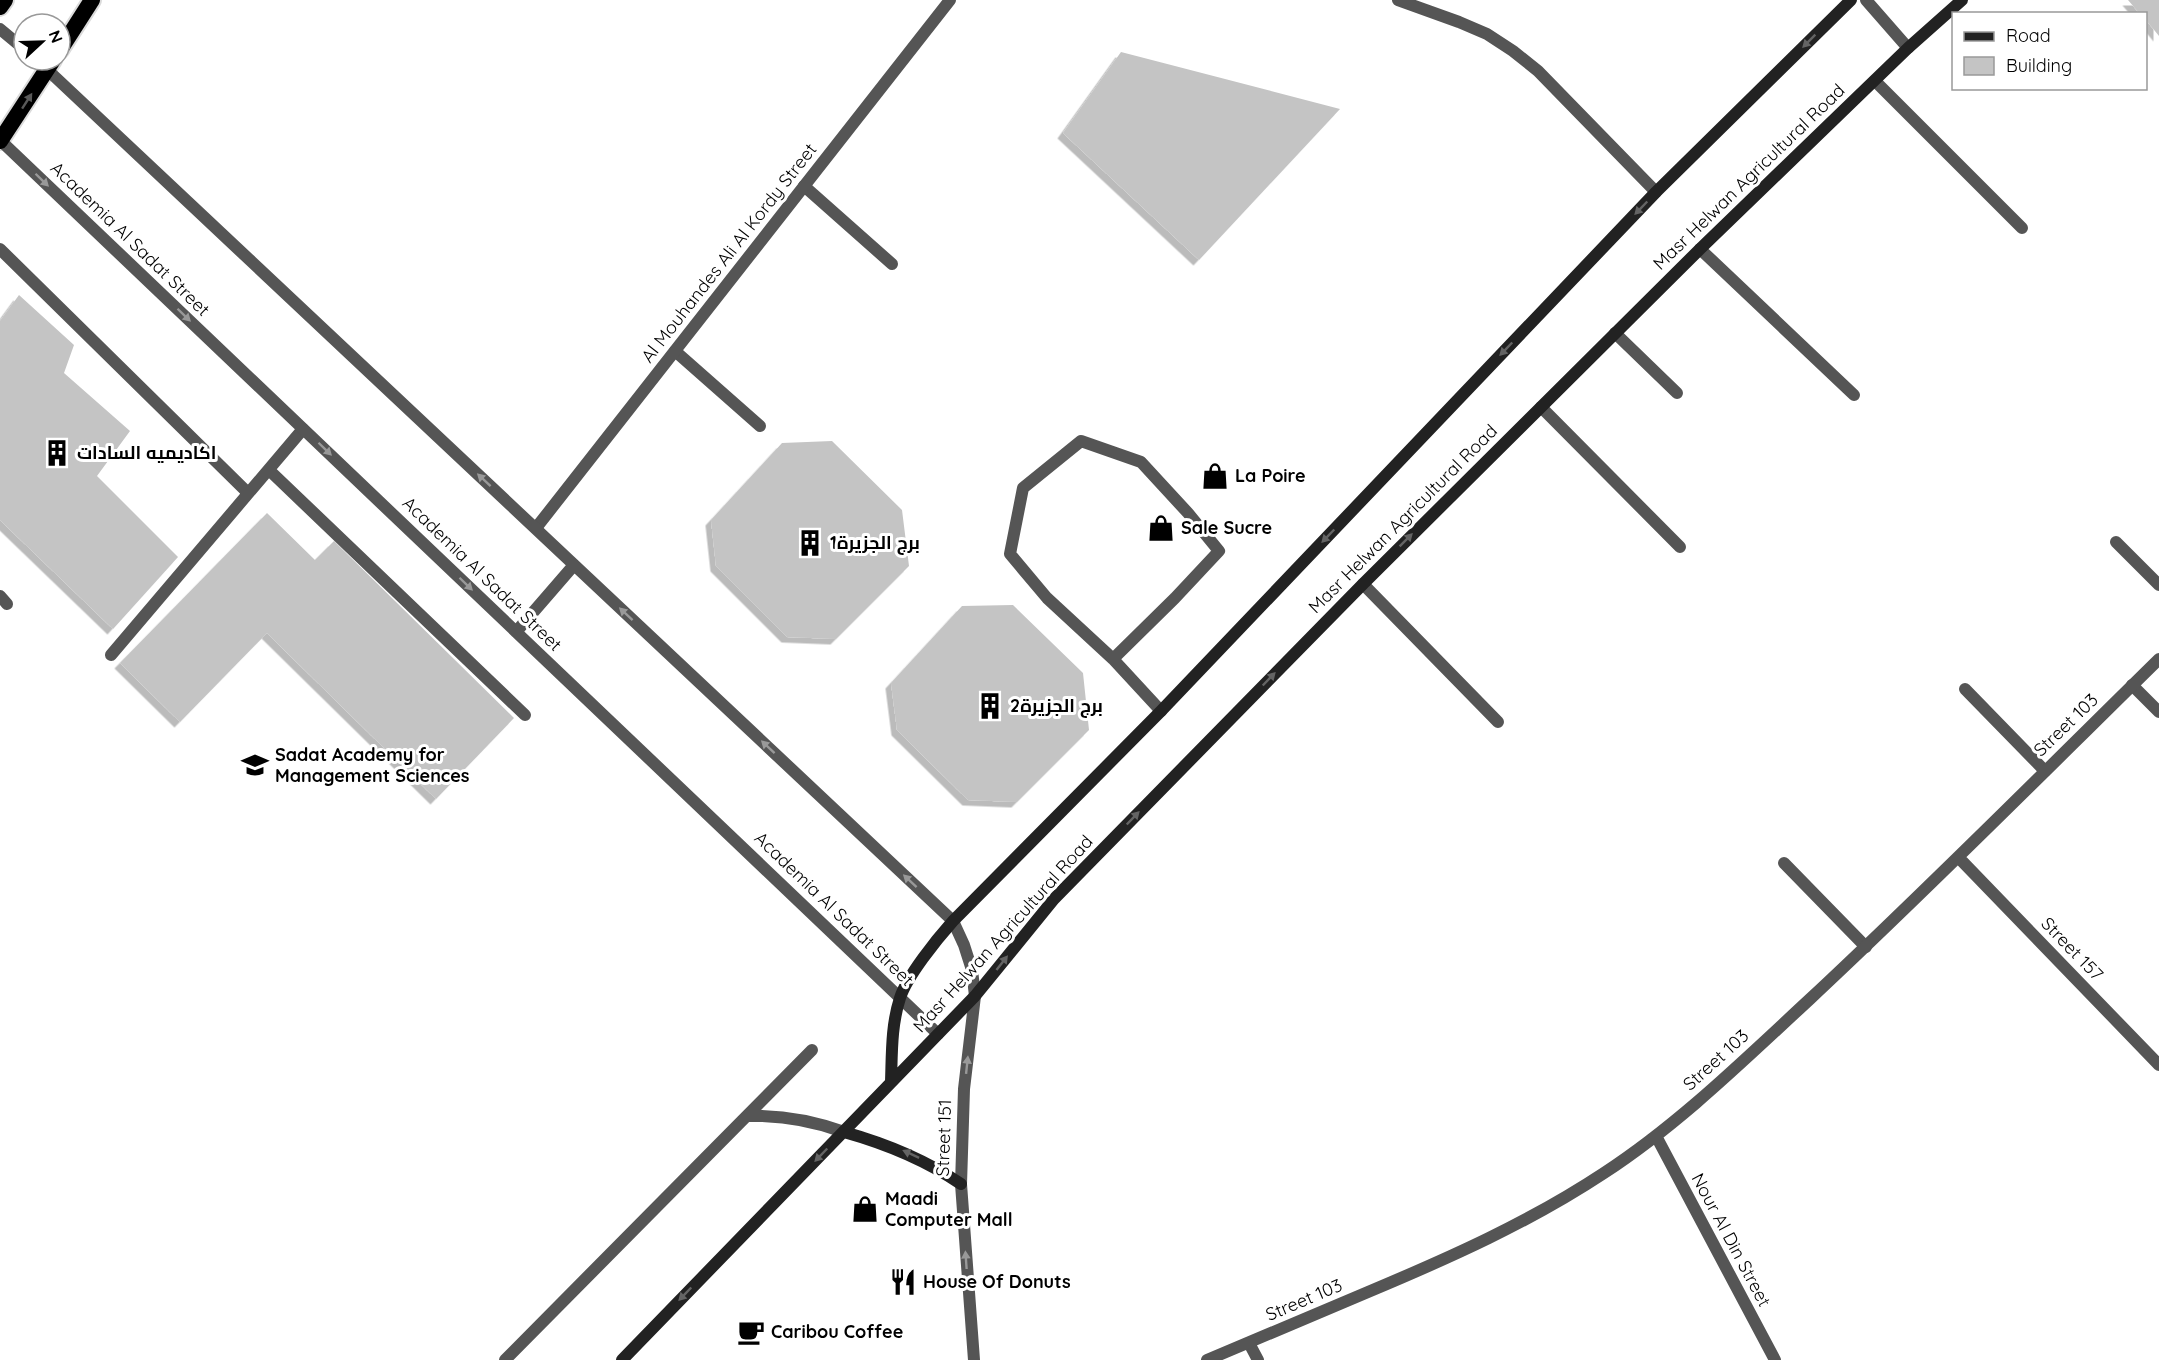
<svg xmlns="http://www.w3.org/2000/svg" width="2159" height="1360" font-family="Quicksand,Cairo,sans-serif">
	<style>
		.building { fill: #c4c4c4; filter: url(#shadow) }
		.lines { fill: none; stroke-linecap: round; stroke-linejoin: round }
		.trunk-casing { stroke: #dbdbdb; stroke-width: 20 }
		.service { stroke: #555; stroke-width: 12 }
		.minor { stroke: #555; stroke-width: 12 }
		.tertiary { stroke: #555; stroke-width: 12 }
		.secondary { stroke: #222; stroke-width: 12 }
		.trunk { stroke: #000; stroke-width: 16 }
		.oneway { fill: #646464 }
		.oneway2 { fill: #595959 }
		.oneway3 { fill: #999 }
		.labels { text-anchor: middle; stroke-width: 6; stroke-linejoin: round; paint-order: stroke }
		.street-label { font-size: 18px; fill: #000; stroke: #fff }
		.poi-label { font-size: 18px; font-weight: bold; fill: #000; stroke: #fff; text-anchor: start }
	</style>
	<defs>
		<filter id="shadow"><feDropShadow dx="-5.5" dy="5.5" stdDeviation="0" flood-color="#0004"/></filter>
	</defs>
	<rect width="100%" height="100%" fill="#fff"/>
	<path class="building" d="M 2128,0 L 2159,0 L 2159,36 L 2146,20 L 2146,14 L 2140,14 Z
		M 1121,52 L 1340,109 L 1199,260 L 1063,133 Z
		M 19,295 L 74,345 L 64,373 L 130,431 L 97,476 L 178,557 L 113,629 L 0,520 L 0,321 Z
		M 832,441 L 902,510 L 909,566 L 836,639 L 787,637 L 716,566 L 711,520 L 782,443 Z
		M 267,513 L 315,560 L 334,541 L 514,718 L 436,799 L 267,633 L 180,722 L 120,663 Z
		M 1013,605 L 1083,673 L 1089,730 L 1017,802 L 968,800 L 897,730 L 891,683 L 962,606 Z"/>
	<g class="lines">
		<defs>
			<path id="trunk" d="M 0,7 L 5,0
				M 60,50 L 92,0
				M 0,141 L 53,60"/>
		</defs>
		<use href="#trunk" class="trunk-casing"/>
		<path class="service" d="M 1875,81 L 2022,228
			M 804,186 L 892,264
			M 0,249 L 248,493
			M 1700,249 L 1854,395
			M 1615,333 L 1677,393
			M 675,351 L 760,426
			M 1541,407 L 1680,547
			M 269,470 L 525,715
			M 2116,542 L 2159,585
			M 1363,584 L 1498,722
			M 0,596 L 7,604
			M 111,655 L 303,429
			M 1113,659 L 1175,598 L 1219,551 L 1188,513 L 1141,462 L 1081,441 L 1023,488 L 1010,554 L 1047,598 L 1113,659 L 1161,711
			M 2132,685 L 2159,712
			M 1965,689 L 2045,771
			M 1784,863 L 1866,947
			M 748,1116 C 782,1115 811,1120 844,1132
			M 1249,1343 L 1258,1360
			M 505,1360 L 812,1050"/>
		<path class="minor" d="M 1398,0 L 1459,22 L 1487,34 L 1513,51 L 1538,71 L 1656,192
			M 1866,0 L 1908,48
			M 536,528 L 950,0
			M 1959,858 L 2159,1065
			M 1656,1136 L 1775,1360
			M 1207,1360 C 1260,1338 1314,1315 1368,1292 C 1449,1258 1530,1222 1604,1173 C 1679,1124 1744,1060 1810,999 C 1929,888 2043,773 2159,659"/>
		<path class="tertiary" d="M 0,29 L 24,49
			M 37,60 L 953,921 L 964,945 L 972,970 L 975,996 L 964,1089 L 961,1184 L 974,1360
			M 0,140 L 938,1034
			M 516,632 L 574,565"/>
		<path class="secondary" d="M 891,1082 C 892,1054 891,1026 900,998 C 907,976 937,939 953,921 L 1161,711 L 1656,192 L 1851,0
			M 844,1132 C 887,1144 924,1159 961,1184
			M 622,1360 L 975,996 L 1054,899 L 1363,584 L 1700,249 L 1908,48 L 1962,0"/>
		<use href="#trunk" class="trunk"/>
	</g>
	<defs><path id="oneway-solid" d="M-6-.8H1V-3.2L6.5 0L1 3.2V.8H-6Z" transform="scale(1.5)"/></defs>
	<g class="oneway">
		<use href="#oneway-solid" transform="translate(1809 41) rotate(135)"/>
		<use href="#oneway-solid" transform="translate(1641 208) rotate(134)"/>
		<use href="#oneway-solid" transform="translate(1506 349) rotate(134)"/>
		<use href="#oneway-solid" transform="translate(1328 536) rotate(134)"/>
		<use href="#oneway-solid" transform="translate(1406 540) rotate(-45)"/>
		<use href="#oneway-solid" transform="translate(1269 679) rotate(-46)"/>
		<use href="#oneway-solid" transform="translate(1133 818) rotate(-46)"/>
		<use href="#oneway-solid" transform="translate(1002 963) rotate(-52)"/>
		<use href="#oneway-solid" transform="translate(911 1154) rotate(-155)"/>
		<use href="#oneway-solid" transform="translate(821 1155) rotate(134)"/>
		<use href="#oneway-solid" transform="translate(685 1294) rotate(134)"/>
	</g>
	<use class="oneway2" href="#oneway-solid" transform="translate(27 101) rotate(-57)"/>
	<g class="oneway3">
		<use href="#oneway-solid" transform="translate(42 180) rotate(44)"/>
		<use href="#oneway-solid" transform="translate(184 315) rotate(44)"/>
		<use href="#oneway-solid" transform="translate(325 449) rotate(44)"/>
		<use href="#oneway-solid" transform="translate(484 480) rotate(-137)"/>
		<use href="#oneway-solid" transform="translate(466 584) rotate(44)"/>
		<use href="#oneway-solid" transform="translate(626 614) rotate(-137)"/>
		<use href="#oneway-solid" transform="translate(768 747) rotate(-137)"/>
		<use href="#oneway-solid" transform="translate(910 881) rotate(-137)"/>
		<use href="#oneway-solid" transform="translate(967 1065) rotate(-84)"/>
		<use href="#oneway-solid" transform="translate(966 1260) rotate(-94)"/>
	</g>
	<defs>
		<symbol id="building-bare" viewBox="-9 -9 18 18"><path d="M-4-6H4V6H1V3H-1V6H-4ZM-2.5-4.3h1.7v1.8h-1.7ZM.8-4.3h1.7v1.8H.8ZM-2.5-1h1.7V.8h-1.7ZM.8-1h1.7V.8H.8Z" fill="#000" stroke="#fff" stroke-width="2.5" paint-order="stroke"/></symbol>
		<symbol id="shop-bare" viewBox="-9 -9 18 18"><path d="M-5-2.5h2.3a2.7 3.5 0 0 1 5.4 0H5L5.5 6h-11ZM-1.5-2.5h3a1.5 2.3 0 0 0-3 0Z" fill="#000" stroke="#fff" stroke-width="2.5" paint-order="stroke"/></symbol>
		<symbol id="university-bare" viewBox="-9 -9 18 18"><path d="M0-5L7-2L0 1L-7-2ZM-4 1L0 2.5L4 1V4Q0 6-4 4Z" fill="#000" stroke="#fff" stroke-width="2.5" paint-order="stroke"/></symbol>
		<symbol id="restaurant-bare" viewBox="-9 -9 18 18"><path d="M-5-6h1v4h1v-4h1v4h1v-4h1v5L-1.5 .5V6h-2V.5L-5-1ZM5-6V6H3V1.5H1.5Q1.5-4 5-6Z" fill="#000" stroke="#fff" stroke-width="2.5" paint-order="stroke"/></symbol>
		<symbol id="cafe-bare" viewBox="-9 -9 18 18"><path d="M-5.5-4.5H6V0H3Q3 3.5 0 3.5H-2.5Q-5.5 3.5-5.5 0ZM3-3.2v2h1.7v-2ZM-6 4.5H4V6H-6Z" fill="#000" stroke="#fff" stroke-width="2.5" paint-order="stroke"/></symbol>
	</defs>
	<g fill-rule="evenodd">
		<use href="#building-bare" x="38" y="434" width="38" height="38"/>
		<use href="#shop-bare" x="1196" y="457" width="38" height="38"/>
		<use href="#shop-bare" x="1142" y="509" width="38" height="38"/>
		<use href="#building-bare" x="791" y="524" width="38" height="38"/>
		<use href="#building-bare" x="971" y="687" width="38" height="38"/>
		<use href="#university-bare" x="236" y="746" width="38" height="38"/>
		<use href="#shop-bare" x="846" y="1190" width="38" height="38"/>
		<use href="#restaurant-bare" x="884" y="1263" width="38" height="38"/>
		<use href="#cafe-bare" x="732" y="1313" width="38" height="38"/>
	</g>
	<g class="labels">
		<g class="street-label">
			<text transform="translate(1749 177) rotate(-44)" y="6">Masr Helwan Agricultural Road</text>
			<text transform="translate(130 239) rotate(44)" y="6">Academia Al Sadat Street</text>
			<text transform="translate(729 253) rotate(-52)" y="6">Al Mouhandes Ali Al Kordy Street</text>
			<text transform="translate(1403 519) rotate(-45)" y="6">Masr Helwan Agricultural Road</text>
			<text transform="translate(482 574) rotate(44)" y="6">Academia Al Sadat Street</text>
			<text transform="translate(2066 725) rotate(-44)" y="6">Street 103</text>
			<text transform="translate(834 909) rotate(44)" y="6">Academia Al Sadat Street</text>
			<text transform="translate(1003 934) rotate(-48)" y="6">Masr Helwan Agricultural Road</text>
			<text transform="translate(2072 949) rotate(46)" y="6">Street 157</text>
			<text transform="translate(1716 1060) rotate(-42)" y="6">Street 103</text>
			<text transform="translate(944 1138) rotate(-88)" y="6">Street 151</text>
			<text transform="translate(1731 1240) rotate(62)" y="6">Nour Al Din Street</text>
			<text transform="translate(1304 1300) rotate(-23)" y="6">Street 103</text>
		</g>
		<g class="poi-label">
			<text x="77" y="459">اكاديميه السادات</text>
			<text x="1235" y="482">La Poire</text>
			<text x="1181" y="534">Sale Sucre</text>
			<text x="830" y="549">برج الجزيرة1</text>
			<text x="1010" y="712">برج الجزيرة2</text>
			<text x="275" y="761">Sadat Academy for<tspan x="275" dy="21">Management Sciences</tspan></text>
			<text x="885" y="1205">Maadi<tspan x="885" dy="21">Computer Mall</tspan></text>
			<text x="923" y="1288">House Of Donuts</text>
			<text x="771" y="1338">Caribou Coffee</text>
		</g>
	</g>
	<rect x="1952" y="12" width="195" height="78" fill="#ffffff" stroke="#999999" stroke-width="1.5"/>
	<rect x="1964" y="32" width="30" height="9" fill="#222222" stroke="#999999" stroke-width="1.5"/>
	<text x="2006" y="42" font-size="18" fill="#000000">Road</text>
	<rect x="1964" y="57" width="30" height="18" fill="#c4c4c4" stroke="#999999" stroke-width="1.5"/>
	<text x="2006" y="72" font-size="18" fill="#000000">Building</text>
	<g transform="translate(42 42) rotate(68)"><circle r="28" fill="#ffffff" stroke="#999999" stroke-width="1.5"/>
	<path d="M0-4.5L10 22L0 15L-10 22Z" fill="#000000"/>
	<text y="-9" font-size="16" font-weight="bold" text-anchor="middle" fill="#000000">N</text>
	</g>
</svg>
